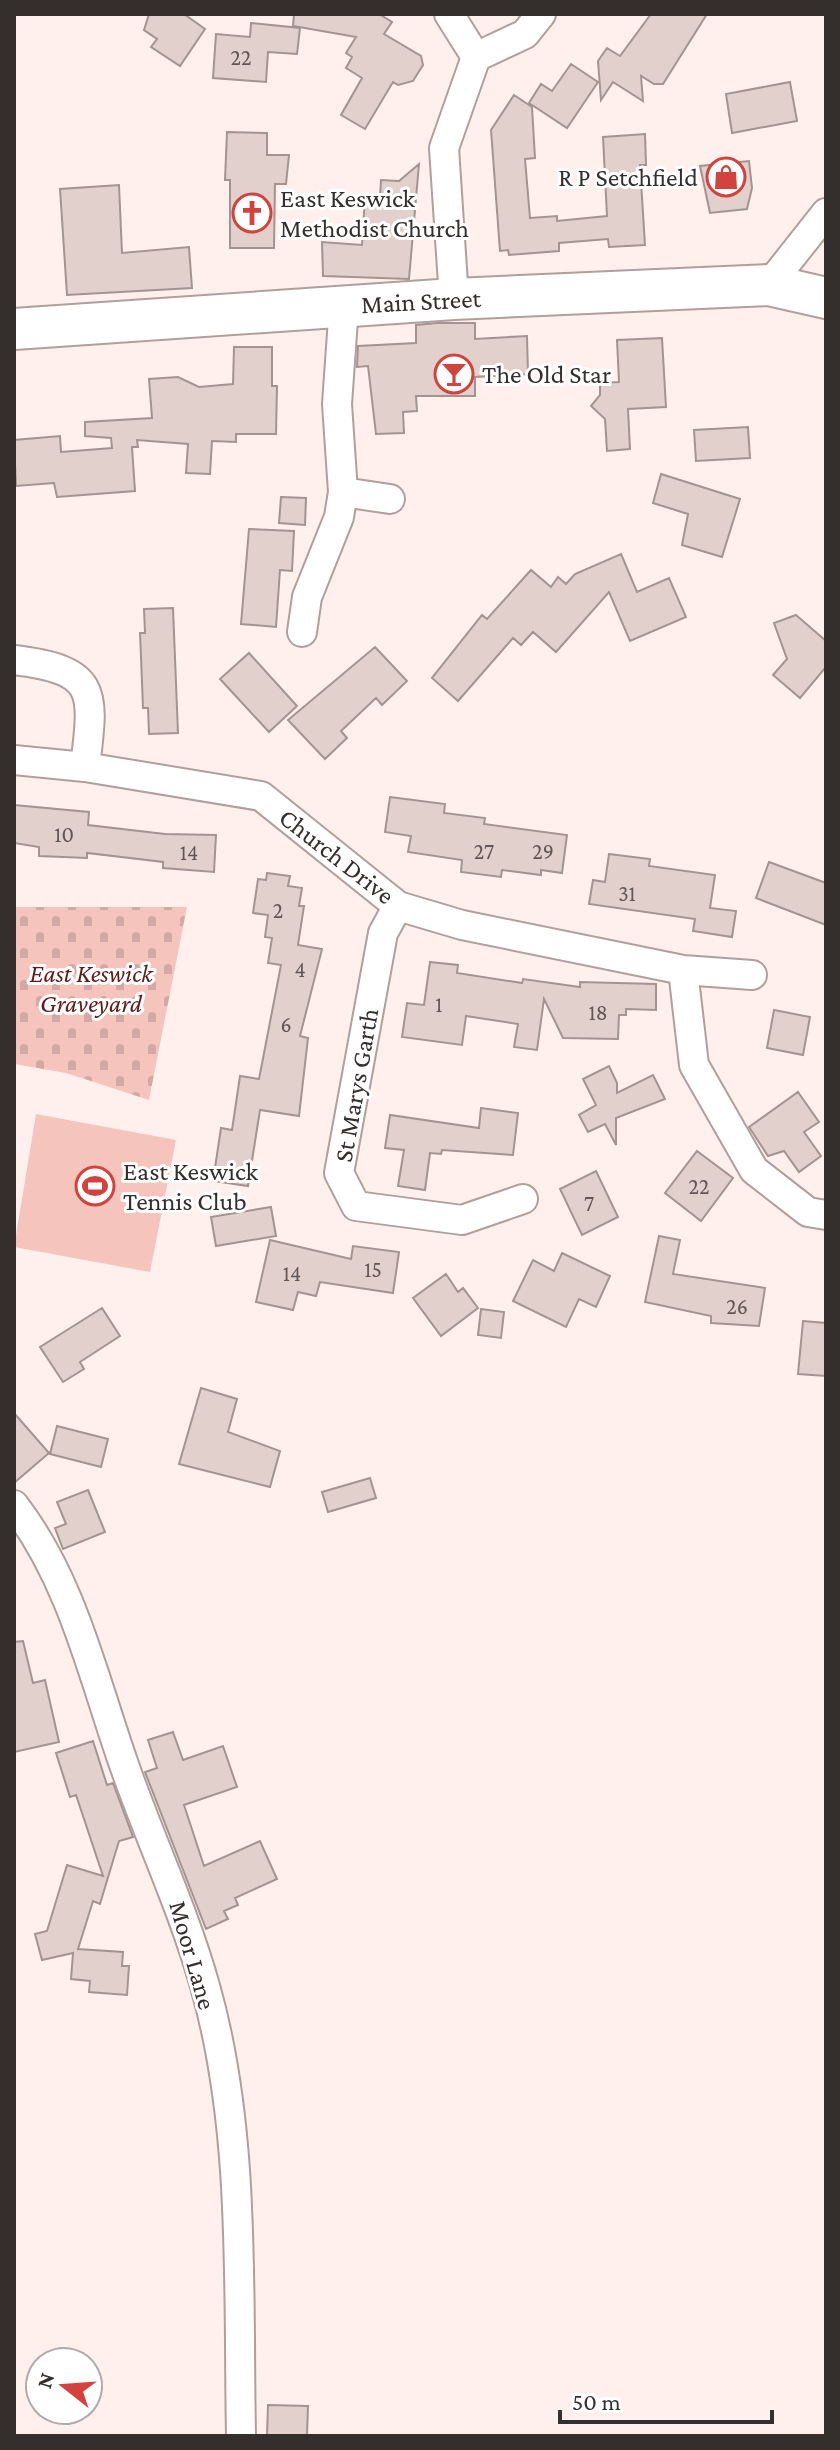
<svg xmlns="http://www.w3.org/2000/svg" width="840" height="2450" font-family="'Crimson Pro',serif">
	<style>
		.cemetery { fill: url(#cemetery-stones) }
		.park { fill: #f5c4bd }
		.building { fill: #e2d0cd; stroke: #a49391; stroke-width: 2 }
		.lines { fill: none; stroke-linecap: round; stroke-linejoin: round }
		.street-casing { stroke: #b09f9c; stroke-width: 32 }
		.secondary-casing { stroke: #b09f9c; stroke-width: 44 }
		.street { stroke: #fff; stroke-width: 28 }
		.secondary { stroke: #fff; stroke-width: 40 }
		.labels { text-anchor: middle; stroke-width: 6; stroke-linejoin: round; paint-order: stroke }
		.number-label { font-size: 22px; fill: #605655 }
		.poi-label { font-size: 26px; fill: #342e2d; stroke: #fff; text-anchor: start }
		.street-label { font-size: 26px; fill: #342e2d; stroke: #fff }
		.park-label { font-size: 26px; font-style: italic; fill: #5e1b17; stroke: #fff }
	</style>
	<defs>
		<pattern id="cemetery-stones" width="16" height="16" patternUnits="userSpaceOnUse" patternTransform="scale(2)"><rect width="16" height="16" fill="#f5c4bd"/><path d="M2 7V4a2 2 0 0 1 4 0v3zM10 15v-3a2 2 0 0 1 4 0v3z" fill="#d3a9a3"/></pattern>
	</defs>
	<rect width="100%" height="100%" fill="#fff0ee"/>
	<path class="cemetery" d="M 14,907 L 187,907 L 149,1100 L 66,1073 L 14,1064 Z"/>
	<path class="park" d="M 36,1114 L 176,1140 L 150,1272 L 14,1247 Z"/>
	<path class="building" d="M 149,14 L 184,14 L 205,29 L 180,66 L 151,47 L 157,39 L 144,30 Z
		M 294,14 L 379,14 L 392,22 L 384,34 L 421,56 L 423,65 L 413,81 L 398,85 L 393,82 L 365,129 L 341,115 L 362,78 L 346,68 L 352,57 L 346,53 L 356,37 L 293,26 Z
		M 651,14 L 707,14 L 663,84 L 654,84 L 641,76 L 643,101 L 613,82 L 601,100 L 598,61 L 607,48 L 620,56 Z
		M 251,23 L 300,28 L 297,54 L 268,52 L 266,82 L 213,78 L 216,34 L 250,37 Z
		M 571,64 L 598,82 L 567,128 L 529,103 L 541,84 L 552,91 Z
		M 790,82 L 797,121 L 732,133 L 726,94 Z
		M 514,95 L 532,107 L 535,158 L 525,159 L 530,218 L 557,216 L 557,221 L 607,216 L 603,137 L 645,134 L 646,165 L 640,165 L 645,245 L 609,247 L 608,239 L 559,243 L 559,251 L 509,255 L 508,250 L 500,251 L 491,130 Z
		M 227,132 L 267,133 L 267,155 L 289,155 L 286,184 L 275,184 L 274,248 L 230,248 L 230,180 L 225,180 Z
		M 749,161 L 752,188 L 747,209 L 710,213 L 700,166 Z
		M 419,164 L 409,279 L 323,276 L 322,242 L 362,245 L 365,197 L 380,198 L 381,180 L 399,181 Z
		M 119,185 L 122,253 L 189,247 L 192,288 L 67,295 L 60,189 Z
		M 437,323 L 475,323 L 475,339 L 527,336 L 528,374 L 475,377 L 475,396 L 416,396 L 417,411 L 403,412 L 404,433 L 376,434 L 368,366 L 357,367 L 358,346 L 416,343 L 416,325 Z
		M 662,338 L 666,407 L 628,409 L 630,449 L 607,451 L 605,419 L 591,406 L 600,395 L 600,383 L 619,382 L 617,340 Z
		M 234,347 L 272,347 L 272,386 L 277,386 L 276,434 L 236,434 L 236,442 L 212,441 L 210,474 L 186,473 L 188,444 L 137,440 L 138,447 L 132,447 L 135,491 L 57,497 L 54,483 L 16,486 L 14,440 L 60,436 L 61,452 L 112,448 L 111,438 L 85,436 L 85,422 L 152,418 L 149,379 L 178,377 L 199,387 L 233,384 Z
		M 748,427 L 750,458 L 696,461 L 694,430 Z
		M 661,474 L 740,499 L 722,557 L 682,545 L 688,514 L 653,503 Z
		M 281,497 L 306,498 L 305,525 L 279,523 Z
		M 249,529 L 294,531 L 292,571 L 280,570 L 276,627 L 241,624 Z
		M 621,554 L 637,592 L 669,578 L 686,617 L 630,641 L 609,592 L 556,652 L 533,632 L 521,645 L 513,638 L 458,701 L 432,678 L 482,615 L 487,619 L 531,570 L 551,587 L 558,577 L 566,584 L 575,574 Z
		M 173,608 L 178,733 L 149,734 L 148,708 L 143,708 L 141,657 L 140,633 L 145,633 L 144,609 Z
		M 796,615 L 826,641 L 826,667 L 800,698 L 773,675 L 787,659 L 774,623 Z
		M 375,647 L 407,681 L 382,705 L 376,698 L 341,731 L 347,738 L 325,759 L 288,720 Z
		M 249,653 L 297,706 L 269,732 L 220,679 Z
		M 390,797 L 445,804 L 444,813 L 485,818 L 484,824 L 567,835 L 562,873 L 541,870 L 541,875 L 502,870 L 501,877 L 461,872 L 462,860 L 408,852 L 411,836 L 385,832 Z
		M 14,805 L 89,812 L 88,825 L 165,834 L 216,835 L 214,872 L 163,868 L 163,862 L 87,853 L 87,858 L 39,856 L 39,847 L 14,843 Z
		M 609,854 L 650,859 L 649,866 L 715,875 L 710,908 L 736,911 L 732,937 L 693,931 L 695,919 L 589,904 L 593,880 L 605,882 Z
		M 769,862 L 826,883 L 826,925 L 756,898 Z
		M 267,873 L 290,876 L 288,886 L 302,888 L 299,906 L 304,906 L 298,945 L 322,949 L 300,1036 L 308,1038 L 299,1116 L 260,1110 L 248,1186 L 213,1181 L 221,1128 L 232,1130 L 240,1076 L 259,1079 L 281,965 L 268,963 L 272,938 L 265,937 L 268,915 L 253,913 L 258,879 L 266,880 Z
		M 430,962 L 458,965 L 457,973 L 522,983 L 523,979 L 580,987 L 580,982 L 656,984 L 656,1010 L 626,1009 L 626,1015 L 619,1015 L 618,1039 L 563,1038 L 544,999 L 537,1050 L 514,1047 L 518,1024 L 466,1016 L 462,1045 L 402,1037 L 407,1003 L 424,1005 Z
		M 774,1010 L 810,1017 L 803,1055 L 767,1048 Z
		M 609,1066 L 617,1083 L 617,1093 L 653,1075 L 665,1099 L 616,1118 L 616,1145 L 605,1124 L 588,1132 L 579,1115 L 596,1105 L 583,1079 Z
		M 798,1092 L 819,1122 L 804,1132 L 821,1156 L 799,1172 L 784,1151 L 768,1156 L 749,1127 Z
		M 481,1108 L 518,1113 L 513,1155 L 442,1150 L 441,1154 L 430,1153 L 425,1190 L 398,1186 L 404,1150 L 385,1148 L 390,1115 L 479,1128 Z
		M 697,1151 L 733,1178 L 701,1221 L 665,1193 Z
		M 596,1171 L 618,1217 L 582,1235 L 560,1189 Z
		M 271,1207 L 276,1236 L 216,1246 L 211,1217 Z
		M 659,1236 L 680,1240 L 673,1274 L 765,1288 L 759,1326 L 711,1323 L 711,1316 L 645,1302 Z
		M 270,1240 L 351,1259 L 353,1246 L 399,1252 L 393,1293 L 320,1282 L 316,1296 L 298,1292 L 293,1310 L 256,1302 Z
		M 562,1253 L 610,1276 L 596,1307 L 579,1299 L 566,1327 L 513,1301 L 533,1260 L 554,1271 Z
		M 446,1274 L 458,1292 L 463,1288 L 478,1308 L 441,1336 L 413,1298 Z
		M 102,1308 L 120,1336 L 80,1362 L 84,1369 L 63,1382 L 40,1347 Z
		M 481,1309 L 504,1312 L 501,1338 L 478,1335 Z
		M 803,1321 L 826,1323 L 826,1376 L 798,1374 Z
		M 201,1388 L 237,1399 L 228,1432 L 280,1451 L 270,1487 L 179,1464 Z
		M 14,1413 L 49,1453 L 14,1483 Z
		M 57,1426 L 108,1439 L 101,1467 L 50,1454 Z
		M 370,1478 L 376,1498 L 328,1512 L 322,1492 Z
		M 88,1490 L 105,1532 L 63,1549 L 55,1528 L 66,1524 L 57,1502 Z
		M 23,1641 L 33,1683 L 45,1680 L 59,1742 L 14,1752 L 14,1642 Z
		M 173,1732 L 183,1760 L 223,1746 L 237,1787 L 184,1805 L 204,1866 L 260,1841 L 277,1879 L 235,1898 L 238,1905 L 224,1911 L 228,1919 L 206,1929 L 145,1772 L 157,1768 L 148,1740 Z
		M 93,1741 L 107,1785 L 113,1783 L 133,1837 L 119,1841 L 100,1904 L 93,1901 L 78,1949 L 123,1952 L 122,1966 L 129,1966 L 127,1995 L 89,1992 L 90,1981 L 71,1979 L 73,1953 L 42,1960 L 35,1934 L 47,1931 L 67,1865 L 103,1876 L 76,1795 L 70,1797 L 56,1753 Z
		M 268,2405 L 308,2406 L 307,2436 L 267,2436 Z"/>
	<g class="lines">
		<defs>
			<path id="street" d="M 449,14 L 476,57 L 444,148 L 454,299
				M 476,57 L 525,34 L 541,14
				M 769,285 L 826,213
				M 343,492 L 390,499
				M 302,632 L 307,597 L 339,517 L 343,492 L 337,404 L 344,305
				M 14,660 C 99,670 94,692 85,767
				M 14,760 L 85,767 L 261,796 L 398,906 L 462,925 L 683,970 L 752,975
				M 398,906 L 383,933 L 339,1173 L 356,1206 L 462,1220 L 523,1199
				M 683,970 L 694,1065 L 754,1170 L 808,1212 L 826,1215
				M 14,1505 C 71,1579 92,1672 122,1759 C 148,1835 183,1908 205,1986 C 246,2130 238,2287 241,2436"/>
			<path id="secondary" d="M 14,329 L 454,299 L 769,285 L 826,298"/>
		</defs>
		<use href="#street" class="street-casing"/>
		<use href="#secondary" class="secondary-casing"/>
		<use href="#street" class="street"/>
		<use href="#secondary" class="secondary"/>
	</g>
	<defs>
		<symbol id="shop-ring" viewBox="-11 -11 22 22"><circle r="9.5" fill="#fff" stroke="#d1433c" stroke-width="1.5"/><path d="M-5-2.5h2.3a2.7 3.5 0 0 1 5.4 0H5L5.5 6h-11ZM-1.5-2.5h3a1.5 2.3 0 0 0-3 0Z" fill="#d1433c"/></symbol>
		<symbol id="church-ring" viewBox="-11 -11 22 22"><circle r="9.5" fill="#fff" stroke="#d1433c" stroke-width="1.5"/><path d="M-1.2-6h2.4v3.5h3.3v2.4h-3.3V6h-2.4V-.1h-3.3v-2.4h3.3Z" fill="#d1433c"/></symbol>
		<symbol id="bar-ring" viewBox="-11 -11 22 22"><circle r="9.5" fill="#fff" stroke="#d1433c" stroke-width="1.5"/><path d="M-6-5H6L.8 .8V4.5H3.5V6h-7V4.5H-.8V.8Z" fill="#d1433c"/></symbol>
		<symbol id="stadium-ring" viewBox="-11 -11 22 22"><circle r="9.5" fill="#fff" stroke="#d1433c" stroke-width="1.5"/><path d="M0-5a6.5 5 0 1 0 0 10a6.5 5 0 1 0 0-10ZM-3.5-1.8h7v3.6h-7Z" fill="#d1433c"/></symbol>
	</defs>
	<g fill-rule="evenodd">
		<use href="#shop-ring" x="704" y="155" width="44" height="44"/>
		<use href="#church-ring" x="230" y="191" width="44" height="44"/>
		<use href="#bar-ring" x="432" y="352" width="44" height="44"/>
		<use href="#stadium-ring" x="73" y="1164" width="44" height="44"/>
	</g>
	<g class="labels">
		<g class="number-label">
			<text x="241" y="65">22</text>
			<text x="64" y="842">10</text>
			<text x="484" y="859">27</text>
			<text x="543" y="859">29</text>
			<text x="189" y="860">14</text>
			<text x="627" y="901">31</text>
			<text x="278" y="918">2</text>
			<text x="300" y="977">4</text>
			<text x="439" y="1012">1</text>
			<text x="598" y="1020">18</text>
			<text x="286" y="1032">6</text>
			<text x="699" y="1194">22</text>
			<text x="589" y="1211">7</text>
			<text x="373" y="1277">15</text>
			<text x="292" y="1281">14</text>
			<text x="737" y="1314">26</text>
		</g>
		<g class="poi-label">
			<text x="698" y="186" text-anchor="end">R P Setchfield</text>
			<text x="280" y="207">East Keswick<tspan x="280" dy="30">Methodist Church</tspan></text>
			<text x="482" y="383">The Old Star</text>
			<text x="123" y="1180">East Keswick<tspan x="123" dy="30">Tennis Club</tspan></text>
		</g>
		<g class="street-label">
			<text transform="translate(421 301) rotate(-3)" y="9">Main Street</text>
			<text transform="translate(337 856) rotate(38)" y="9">Church Drive</text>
			<text transform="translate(356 1085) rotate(-80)" y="9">St Marys Garth</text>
			<text transform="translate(193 1955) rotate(74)" y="9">Moor Lane</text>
		</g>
		<g class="park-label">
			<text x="91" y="982">East Keswick<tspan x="91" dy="30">Graveyard</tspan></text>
		</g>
	</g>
	<rect width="840" height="2450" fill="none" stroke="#342e2d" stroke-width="32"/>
	<g transform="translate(64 2386) rotate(287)"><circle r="38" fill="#ffffff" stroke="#aeabab" stroke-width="2"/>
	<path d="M0-6L14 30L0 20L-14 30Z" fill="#d1433c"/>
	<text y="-12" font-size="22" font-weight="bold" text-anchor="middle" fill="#342e2d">N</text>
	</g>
	<path d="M560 2410v12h212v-12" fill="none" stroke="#342e2d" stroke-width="4"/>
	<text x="572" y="2410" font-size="24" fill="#342e2d" stroke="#ffffff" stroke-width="6" paint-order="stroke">50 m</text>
</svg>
